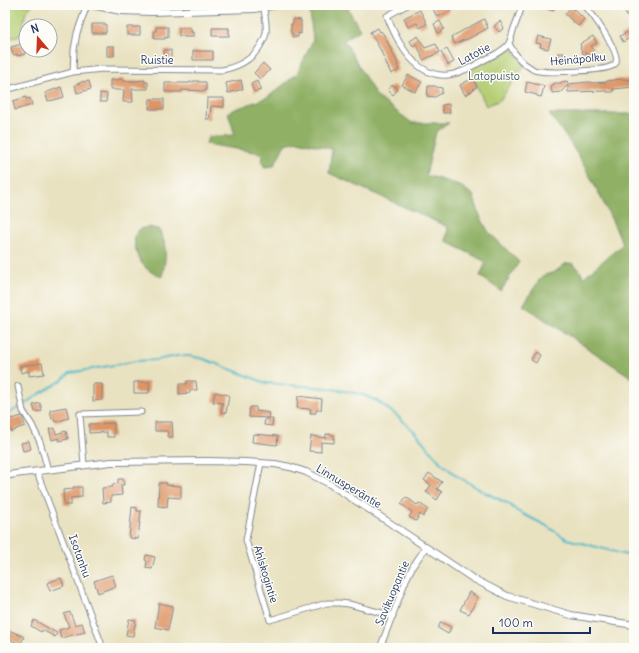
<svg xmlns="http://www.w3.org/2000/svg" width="639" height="653" font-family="Delius,sans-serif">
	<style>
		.green { fill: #b5cd73; stroke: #687e68 }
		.forest { fill: #90b065; stroke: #567062 }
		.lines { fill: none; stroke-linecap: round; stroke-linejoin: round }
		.stream { stroke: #4bb8c6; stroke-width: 2 }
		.building { fill: #de9465 }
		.minor-casing { stroke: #828890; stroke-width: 7 }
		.tertiary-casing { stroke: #828890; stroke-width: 8 }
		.minor { stroke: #fff; stroke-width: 5 }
		.tertiary { stroke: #fff; stroke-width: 6 }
		.labels { text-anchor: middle; stroke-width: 3; stroke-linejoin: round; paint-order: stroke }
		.street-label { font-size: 11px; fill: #1b2f5e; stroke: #fdfcf7 }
		.park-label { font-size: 11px; fill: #495e64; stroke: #fdfcf7 }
	</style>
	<rect width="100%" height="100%" fill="#fdfcf7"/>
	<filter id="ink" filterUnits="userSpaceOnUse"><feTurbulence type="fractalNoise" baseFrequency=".025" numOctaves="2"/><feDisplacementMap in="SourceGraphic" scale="8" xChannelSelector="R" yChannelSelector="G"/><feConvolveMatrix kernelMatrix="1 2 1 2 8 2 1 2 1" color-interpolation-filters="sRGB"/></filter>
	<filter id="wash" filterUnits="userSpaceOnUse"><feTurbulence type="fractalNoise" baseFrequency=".012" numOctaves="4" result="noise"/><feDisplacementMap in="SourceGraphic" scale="16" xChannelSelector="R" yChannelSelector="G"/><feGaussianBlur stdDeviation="0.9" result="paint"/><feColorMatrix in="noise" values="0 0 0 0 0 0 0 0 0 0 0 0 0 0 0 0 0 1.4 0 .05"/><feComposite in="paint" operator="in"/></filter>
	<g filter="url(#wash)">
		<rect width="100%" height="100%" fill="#e9e2c1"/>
		<path class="green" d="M 5,5 L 32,5 L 26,12 L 21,35 L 5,40 Z
			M 509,44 L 525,65 L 500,100 L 486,106 L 469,68 Z"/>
		<path class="forest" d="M 309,5 L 346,5 L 360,30 L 344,40 L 376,96 L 412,123 L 449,123 L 436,132 L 426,175 L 459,185 L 473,195 L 480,216 L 488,231 L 519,262 L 501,291 L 480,276 L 486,262 L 446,241 L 448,227 L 329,173 L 332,149 L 298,141 L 285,144 L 274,166 L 264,167 L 261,153 L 206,144 L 208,137 L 235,135 L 228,112 L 268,97 L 297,74 L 313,40 Z
			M 549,114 L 634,114 L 634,379 L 523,305 L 542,276 L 555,272 L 565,264 L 571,263 L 577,267 L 584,277 L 623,244 C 602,199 581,153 549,114 Z
			M 148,227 L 158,229 C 168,243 166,260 162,277 C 156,275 150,272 145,267 C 138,261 129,236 139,230 C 141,228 146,228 148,227 Z"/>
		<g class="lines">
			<path class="stream" d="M 23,405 L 39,394 L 61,381 L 70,373 L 136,361 L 156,360 L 177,356 L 190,356 L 204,359 L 266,383 L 327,388 L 361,394 L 377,401 L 395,414 L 414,431 L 441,463 L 457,476 L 484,492 L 509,504 L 517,511 L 545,525 L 567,539 L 634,557
				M 5,416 L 19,407"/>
		</g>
		<g id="blocks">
			<path class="building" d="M 431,5 L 447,5 L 450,11 L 437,17 Z
				M 537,5 L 555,5 L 553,11 L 537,6 Z
				M 629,5 L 632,5 L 634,8 L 634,25 L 629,17 L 628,18 L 623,9 Z
				M 571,7 L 573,10 L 574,9 L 584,19 L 578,26 L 565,14 Z
				M 420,10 L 427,24 L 420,28 L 417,23 L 408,27 L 404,18 Z
				M 293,19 L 301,20 L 301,34 L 298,33 L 298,37 L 292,37 L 292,33 L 291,33 L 291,24 L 293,24 Z
				M 484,19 L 488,28 L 466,40 L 466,39 L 455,44 L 451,37 Z
				M 440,21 L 444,29 L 438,33 L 434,24 Z
				M 500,21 L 504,28 L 499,32 L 494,26 Z
				M 92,24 L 106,24 L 106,33 L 92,33 Z
				M 127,27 L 140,27 L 140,35 L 127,35 Z
				M 156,27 L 168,27 L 168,38 L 165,37 L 165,39 L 154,39 L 154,31 L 156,31 Z
				M 179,28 L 191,28 L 191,32 L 193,32 L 193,37 L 184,37 L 184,36 L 179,36 Z
				M 212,28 L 229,28 L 229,36 L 212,36 Z
				M 378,28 L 380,32 L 381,31 L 384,35 L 398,64 L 397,65 L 399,70 L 391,74 L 380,49 L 370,32 Z
				M 627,32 L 630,38 L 623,42 L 620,36 Z
				M 418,36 L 425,48 L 436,44 L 440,52 L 423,60 L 421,55 L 422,55 L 416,44 L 413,46 L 410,41 Z
				M 538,36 L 551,39 L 548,49 L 540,47 L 541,44 L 536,43 Z
				M 593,36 L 597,43 L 591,46 L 595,52 L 587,56 L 585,52 L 583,54 L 580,48 L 581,47 L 580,44 Z
				M 22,44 L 25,54 L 17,56 L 17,54 L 13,55 L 11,47 Z
				M 107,46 L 114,46 L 114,56 L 107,56 Z
				M 447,49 L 454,62 L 448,65 L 441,52 Z
				M 164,50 L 171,50 L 171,59 L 164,59 Z
				M 193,51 L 213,51 L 213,60 L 193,60 Z
				M 557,53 L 564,53 L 564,62 L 557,63 Z
				M 263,63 L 270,70 L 260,79 L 254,73 Z
				M 408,75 L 422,82 L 415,92 L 402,85 Z
				M 473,78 L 477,87 L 473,89 L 474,90 L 465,95 L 460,85 Z
				M 119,79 L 124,79 L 124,81 L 136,81 L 145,80 L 144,82 L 148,82 L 148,89 L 132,89 L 133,102 L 123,102 L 124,90 L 115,90 L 114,89 L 110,89 L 110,80 L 118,80 Z
				M 621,79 L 634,80 L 634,87 L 613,89 L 613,92 L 607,92 L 607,91 L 568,92 L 568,85 L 561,92 L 552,93 L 551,85 L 554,85 L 554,83 L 561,83 L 561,82 L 567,81 L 568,84 L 589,82 L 593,83 L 607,82 L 607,81 Z
				M 241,80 L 243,89 L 228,93 L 226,83 Z
				M 84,81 L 84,82 L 89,81 L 91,89 L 77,93 L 75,85 Z
				M 193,81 L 199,81 L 198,82 L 206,82 L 206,91 L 182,90 L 182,92 L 165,92 L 165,83 L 190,83 L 190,82 L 193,82 Z
				M 257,81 L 261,90 L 254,92 L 251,84 Z
				M 527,82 L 544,86 L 542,94 L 541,97 L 537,96 L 537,95 L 525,92 Z
				M 392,85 L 395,86 L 398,89 L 393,95 L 388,90 Z
				M 428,86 L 435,86 L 437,87 L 442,88 L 442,93 L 435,97 L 427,96 Z
				M 61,87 L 64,97 L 54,100 L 48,101 L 45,93 Z
				M 100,93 L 107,94 L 106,102 L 100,102 Z
				M 26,97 L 26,99 L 30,98 L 32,105 L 15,110 L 13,101 Z
				M 207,98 L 224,98 L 224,107 L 211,106 L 209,119 L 206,119 Z
				M 150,99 L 164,99 L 164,109 L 149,109 Z
				M 449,104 L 450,113 L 443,113 L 442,105 Z
				M 535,352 L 540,355 L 536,363 L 531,360 Z
				M 42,363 L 44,374 L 29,376 L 29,371 L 21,373 L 20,366 Z
				M 187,381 L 196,381 L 197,390 L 190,390 L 190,393 L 179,394 L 179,384 L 187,384 Z
				M 134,382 L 149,382 L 149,393 L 134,393 Z
				M 93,384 L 102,384 L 102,400 L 93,401 Z
				M 215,392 L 229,395 L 226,413 L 221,412 L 223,403 L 213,402 Z
				M 298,396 L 322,399 L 321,410 L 316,410 L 316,413 L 310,413 L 311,409 L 297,408 Z
				M 40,403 L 42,411 L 35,412 L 33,405 Z
				M 66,407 L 69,418 L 55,422 L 54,418 L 52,419 L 50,410 Z
				M 250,407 L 256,407 L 256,411 L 270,413 L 269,418 L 249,417 Z
				M 22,416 L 25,426 L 16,429 L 16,430 L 11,432 L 6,419 L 12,418 L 12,419 Z
				M 265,419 L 273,419 L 272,426 L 264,425 Z
				M 155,422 L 172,422 L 173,437 L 168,437 L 167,431 L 155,431 Z
				M 114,423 L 114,437 L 107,437 L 107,432 L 89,433 L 89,424 Z
				M 55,428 L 56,434 L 66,431 L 68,439 L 59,441 L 59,438 L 52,440 L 49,429 Z
				M 253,434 L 278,436 L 277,445 L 252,442 Z
				M 326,434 L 334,435 L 334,443 L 321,442 L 321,452 L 309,451 L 311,436 L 326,438 Z
				M 29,441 L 31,449 L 23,451 L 21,443 Z
				M 429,473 L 442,482 L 437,489 L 442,492 L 437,500 L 426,492 L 431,485 L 424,480 Z
				M 118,479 L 123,479 L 124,485 L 121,485 L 122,495 L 111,496 L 111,502 L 103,503 L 102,488 L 113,487 L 112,485 L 118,483 Z
				M 159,483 L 167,483 L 166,485 L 181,486 L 181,498 L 168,497 L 167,507 L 158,506 Z
				M 73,487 L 82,487 L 82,497 L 71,498 L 71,505 L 64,505 L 63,490 L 73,489 Z
				M 406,497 L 417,505 L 419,503 L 428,509 L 423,517 L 420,514 L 416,521 L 409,517 L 412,512 L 401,504 Z
				M 132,507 L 137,508 L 137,511 L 141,511 L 138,539 L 129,538 Z
				M 146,555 L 155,557 L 152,569 L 146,568 L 147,561 L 145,560 Z
				M 112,575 L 116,586 L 98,593 L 94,581 Z
				M 61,578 L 64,586 L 50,591 L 47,583 Z
				M 469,592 L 478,597 L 469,614 L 460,610 Z
				M 159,603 L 173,606 L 168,630 L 155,627 Z
				M 70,612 L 75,625 L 82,623 L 85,632 L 61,638 L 59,630 L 69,627 L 64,614 Z
				M 129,619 L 136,620 L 133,636 L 126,635 Z
				M 34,620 L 57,633 L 55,637 L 42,630 L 41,632 L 31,626 Z
				M 441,622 L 451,627 L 448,634 L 438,628 Z
				M 5,628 L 24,637 L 20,645 L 5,636 Z"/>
		</g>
	</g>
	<g filter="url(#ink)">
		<use href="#blocks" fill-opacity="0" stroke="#828890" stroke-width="1"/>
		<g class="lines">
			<defs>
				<path id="minor" d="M 407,5 L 387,16 C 397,42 415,78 448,75 C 459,74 469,68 479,63 C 487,58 505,51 509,43 C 511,39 512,35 513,31 C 516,22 520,14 522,5
					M 509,44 C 514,53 521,63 531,68 C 533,70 537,71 540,71 C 550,73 604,71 612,66 C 614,65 616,64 616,62 C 620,52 591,12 584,5
					M 73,72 L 74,50 L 77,33 L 87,5
					M 5,90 L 73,72 L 103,69 L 222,70 C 238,67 250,61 259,48 C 262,43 265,39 266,33 C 267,24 265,14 263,5
					M 18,386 L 23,411 L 32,425 L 40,442 L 48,470
					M 261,463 L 246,540 L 270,620 L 327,603 L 339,603 L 349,604 L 393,616
					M 84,465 L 80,414 L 141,412
					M 37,472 L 103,648
					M 380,648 L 406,580 L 413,566 L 426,547"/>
				<path id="tertiary" d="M 91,5 L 121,11 L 151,12 L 254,9 L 277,5
					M 5,476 L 15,474 L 111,462 L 209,461 L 246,462 L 275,464 L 290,467 L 306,472 L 328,483 L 384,519 L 472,578 L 507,596 L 571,615 L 634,625"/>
			</defs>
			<use href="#minor" class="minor-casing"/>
			<use href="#tertiary" class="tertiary-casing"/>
			<use href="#minor" class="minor"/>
			<use href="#tertiary" class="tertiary"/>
		</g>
	</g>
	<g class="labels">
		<g class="street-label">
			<text transform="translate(474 54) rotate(-28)" y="4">Latotie</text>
			<text transform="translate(578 59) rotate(-5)" y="4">Heinäpolku</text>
			<text x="157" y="64">Ruistie</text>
			<text transform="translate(349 486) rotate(31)" y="4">Linnusperäntie</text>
			<text transform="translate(80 556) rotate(70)" y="4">Isotanhu</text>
			<text transform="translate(266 574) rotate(73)" y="4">Ahlskogintie</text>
			<text transform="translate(392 593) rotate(-67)" y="4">Savikuopantie</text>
		</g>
		<g class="park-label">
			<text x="494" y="80">Latopuisto</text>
		</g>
	</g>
	<rect width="639" height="653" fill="none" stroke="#fdfcf7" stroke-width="20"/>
	<g transform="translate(38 38) rotate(341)"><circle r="19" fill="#fdfcf7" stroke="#a3aaba"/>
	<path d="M0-3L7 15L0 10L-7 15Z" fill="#c8321e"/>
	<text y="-6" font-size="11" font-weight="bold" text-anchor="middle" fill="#1b2f5e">N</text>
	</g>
	<path d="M493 627v6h97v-6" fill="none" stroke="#1b2f5e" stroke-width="2"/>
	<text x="499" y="627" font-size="12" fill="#1b2f5e" stroke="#fdfcf7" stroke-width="3" paint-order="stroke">100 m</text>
</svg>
